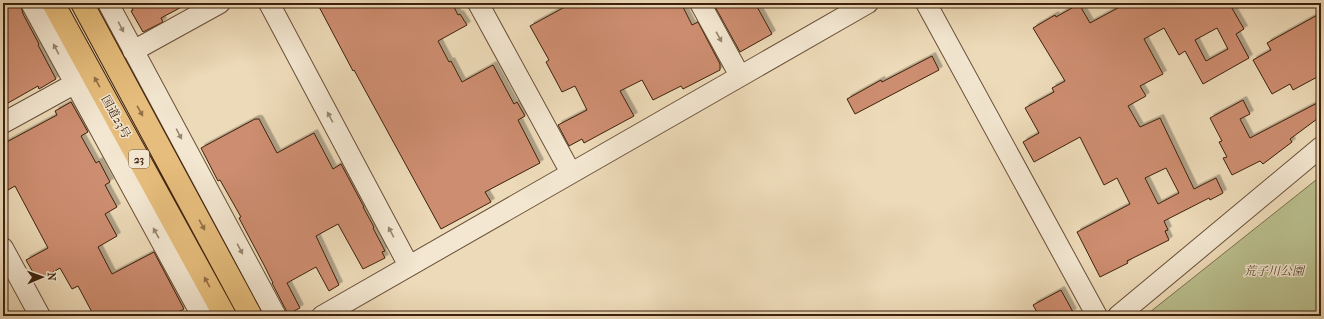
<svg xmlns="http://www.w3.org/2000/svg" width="1324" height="319" font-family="'IM FELL French Canon','Noto Serif JP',serif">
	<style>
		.green { fill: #babf8e; stroke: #7c704e }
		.building { fill: #cd8d6f; stroke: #3d210d; fill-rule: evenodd; filter: url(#shadow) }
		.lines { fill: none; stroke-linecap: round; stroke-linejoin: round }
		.minor-casing { stroke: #694f38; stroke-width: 22 }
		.highway-casing { stroke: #3d210d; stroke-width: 24 }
		.minor { stroke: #f3e7d1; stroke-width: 20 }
		.highway { stroke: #e6bd7c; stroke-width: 22 }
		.oneway { fill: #98846f }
		.oneway2 { fill: #926f44 }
		.labels { text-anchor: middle; stroke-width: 3; stroke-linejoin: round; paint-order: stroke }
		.shield { fill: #f3e7d1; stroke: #745c48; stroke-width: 1 }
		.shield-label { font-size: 11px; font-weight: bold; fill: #3d210d }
		.street-label { font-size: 12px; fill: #3d210d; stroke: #f3e7d1 }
		.park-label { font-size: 12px; font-style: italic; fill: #5c482d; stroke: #f3e7d1 }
	</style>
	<defs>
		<filter id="shadow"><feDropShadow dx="3.5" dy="-3.5" stdDeviation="0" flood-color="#0004"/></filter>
	</defs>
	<rect width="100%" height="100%" fill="#eddab8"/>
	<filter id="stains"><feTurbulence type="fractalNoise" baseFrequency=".005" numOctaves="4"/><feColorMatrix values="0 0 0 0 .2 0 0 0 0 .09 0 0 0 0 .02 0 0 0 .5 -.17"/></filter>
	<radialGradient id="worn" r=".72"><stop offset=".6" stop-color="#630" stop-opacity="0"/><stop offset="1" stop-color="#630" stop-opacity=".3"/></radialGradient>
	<path class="green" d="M 1321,176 L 1321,316 L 1145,316 Z"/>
	<path class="building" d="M 3,3 L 20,3 L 23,14 L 39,44 L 38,45 L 56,79 L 39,89 L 38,86 L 8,103 L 3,94 Z
		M 129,3 L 189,3 L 161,18 L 163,22 L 143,32 L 131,11 L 133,10 Z
		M 317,3 L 452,3 L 458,15 L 460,14 L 467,25 L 438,41 L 449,62 L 451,61 L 462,82 L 493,65 L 514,104 L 517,102 L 525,116 L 518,120 L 540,163 L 485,192 L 491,202 L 441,229 L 354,70 L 353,71 Z
		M 572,3 L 681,3 L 692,25 L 698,22 L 720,64 L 720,70 L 683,89 L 681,86 L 653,100 L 642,80 L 620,91 L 634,116 L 584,143 L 582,139 L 569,146 L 558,125 L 587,110 L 575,86 L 562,92 L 546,62 L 549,60 L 530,26 Z
		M 713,3 L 755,3 L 772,34 L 740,52 Z
		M 1127,3 L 1229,3 L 1244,29 L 1236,34 L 1249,58 L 1203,84 L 1185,51 L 1179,55 L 1164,28 L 1144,39 L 1163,74 L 1140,86 L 1146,96 L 1128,106 L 1140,127 L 1160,118 L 1194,189 L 1216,178 L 1223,193 L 1210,200 L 1209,198 L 1164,221 L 1168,230 L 1165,231 L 1169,240 L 1127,261 L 1128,263 L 1100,277 L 1077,232 L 1130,204 L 1117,178 L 1104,185 L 1080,137 L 1034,162 L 1023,142 L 1039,133 L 1025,108 L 1054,92 L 1052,88 L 1065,81 L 1033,28 L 1055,15 L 1056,17 L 1079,4 L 1090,23 ZM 1217,28 L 1228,49 L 1206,61 L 1195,40 ZM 1166,168 L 1179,193 L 1158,204 L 1145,178 Z
		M 1321,13 L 1321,75 L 1293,90 L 1290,84 L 1272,94 L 1253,60 L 1271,50 L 1267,43 Z
		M 932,56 L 939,70 L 855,114 L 847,99 L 881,80 L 882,82 Z
		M 1243,100 L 1250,114 L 1240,119 L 1250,138 L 1321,101 L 1321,116 L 1290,139 L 1292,142 L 1263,164 L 1260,161 L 1232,175 L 1223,158 L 1227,157 L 1219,142 L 1222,141 L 1210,118 Z
		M 71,102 L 88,132 L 81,136 L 96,163 L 99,161 L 110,182 L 105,185 L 117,207 L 105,214 L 117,236 L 98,247 L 112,274 L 154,252 L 184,309 L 171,316 L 94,316 L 78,286 L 72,289 L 60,268 L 38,281 L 26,260 L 48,248 L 15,186 L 8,190 L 3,180 L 3,144 L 57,115 L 55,111 Z
		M 255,119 L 259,119 L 277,153 L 314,133 L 333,169 L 341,164 L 364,207 L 363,207 L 374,227 L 373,228 L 385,251 L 382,252 L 385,258 L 363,269 L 338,224 L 316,236 L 339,285 L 329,291 L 316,267 L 287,283 L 300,308 L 288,314 L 272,283 L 273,283 L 264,265 L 239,218 L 241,217 L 220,180 L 218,181 L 201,148 Z
		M 1061,290 L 1073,312 L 1065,316 L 1039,316 L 1033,305 Z"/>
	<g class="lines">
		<defs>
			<path id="minor" d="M 31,3 L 202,316
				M 108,3 L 276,316
				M 269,3 L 409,266
				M 478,3 L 571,173
				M 700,3 L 740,76
				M 926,3 L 1097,316
				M 133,51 L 220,3
				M 3,123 L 74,84
				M 3,248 L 40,316
				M 322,316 L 868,3
				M 1118,316 L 1321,147"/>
			<path id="highway" d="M 53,3 L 225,316
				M 82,3 L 251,316"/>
		</defs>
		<use href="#minor" class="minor-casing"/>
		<use href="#highway" class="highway-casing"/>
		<use href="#minor" class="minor"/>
		<use href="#highway" class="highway"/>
	</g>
	<defs><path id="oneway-solid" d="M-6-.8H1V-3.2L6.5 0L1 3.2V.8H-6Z"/></defs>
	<g class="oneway">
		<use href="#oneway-solid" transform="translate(121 27) rotate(62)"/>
		<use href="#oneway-solid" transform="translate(719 37) rotate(61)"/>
		<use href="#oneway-solid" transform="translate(56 49) rotate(-118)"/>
		<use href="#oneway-solid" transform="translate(330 117) rotate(-118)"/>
		<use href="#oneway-solid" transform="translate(179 134) rotate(62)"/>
		<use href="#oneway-solid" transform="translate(391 232) rotate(-118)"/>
		<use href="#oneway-solid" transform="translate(156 233) rotate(-119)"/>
		<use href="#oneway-solid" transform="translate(240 249) rotate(62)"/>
	</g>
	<g class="oneway2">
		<use href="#oneway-solid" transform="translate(97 82) rotate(-119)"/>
		<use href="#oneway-solid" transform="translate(140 111) rotate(61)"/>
		<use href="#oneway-solid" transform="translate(202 225) rotate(61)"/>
		<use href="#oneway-solid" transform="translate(207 282) rotate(-119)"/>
	</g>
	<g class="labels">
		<rect class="shield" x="129" y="150" width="20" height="18" rx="3"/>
		<g class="shield-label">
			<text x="139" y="163">23</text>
		</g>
		<g class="street-label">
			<text transform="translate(116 117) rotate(61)" y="4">国道23号</text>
		</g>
		<g class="park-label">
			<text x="1274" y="275">荒子川公園</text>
		</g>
	</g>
	<rect width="1324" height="319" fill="none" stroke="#eddab8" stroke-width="16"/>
	<rect x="4" y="4" width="1316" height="311" fill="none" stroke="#3d210d" stroke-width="2"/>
	<rect x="8" y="8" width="1308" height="303" fill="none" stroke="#3d210d"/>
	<g transform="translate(42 277) rotate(88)" stroke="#f3e7d1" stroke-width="3" paint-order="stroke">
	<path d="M0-3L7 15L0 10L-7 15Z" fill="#3d210d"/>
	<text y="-6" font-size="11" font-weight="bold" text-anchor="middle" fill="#3d210d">N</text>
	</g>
	<rect width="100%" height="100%" filter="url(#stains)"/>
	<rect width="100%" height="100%" fill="url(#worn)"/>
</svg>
